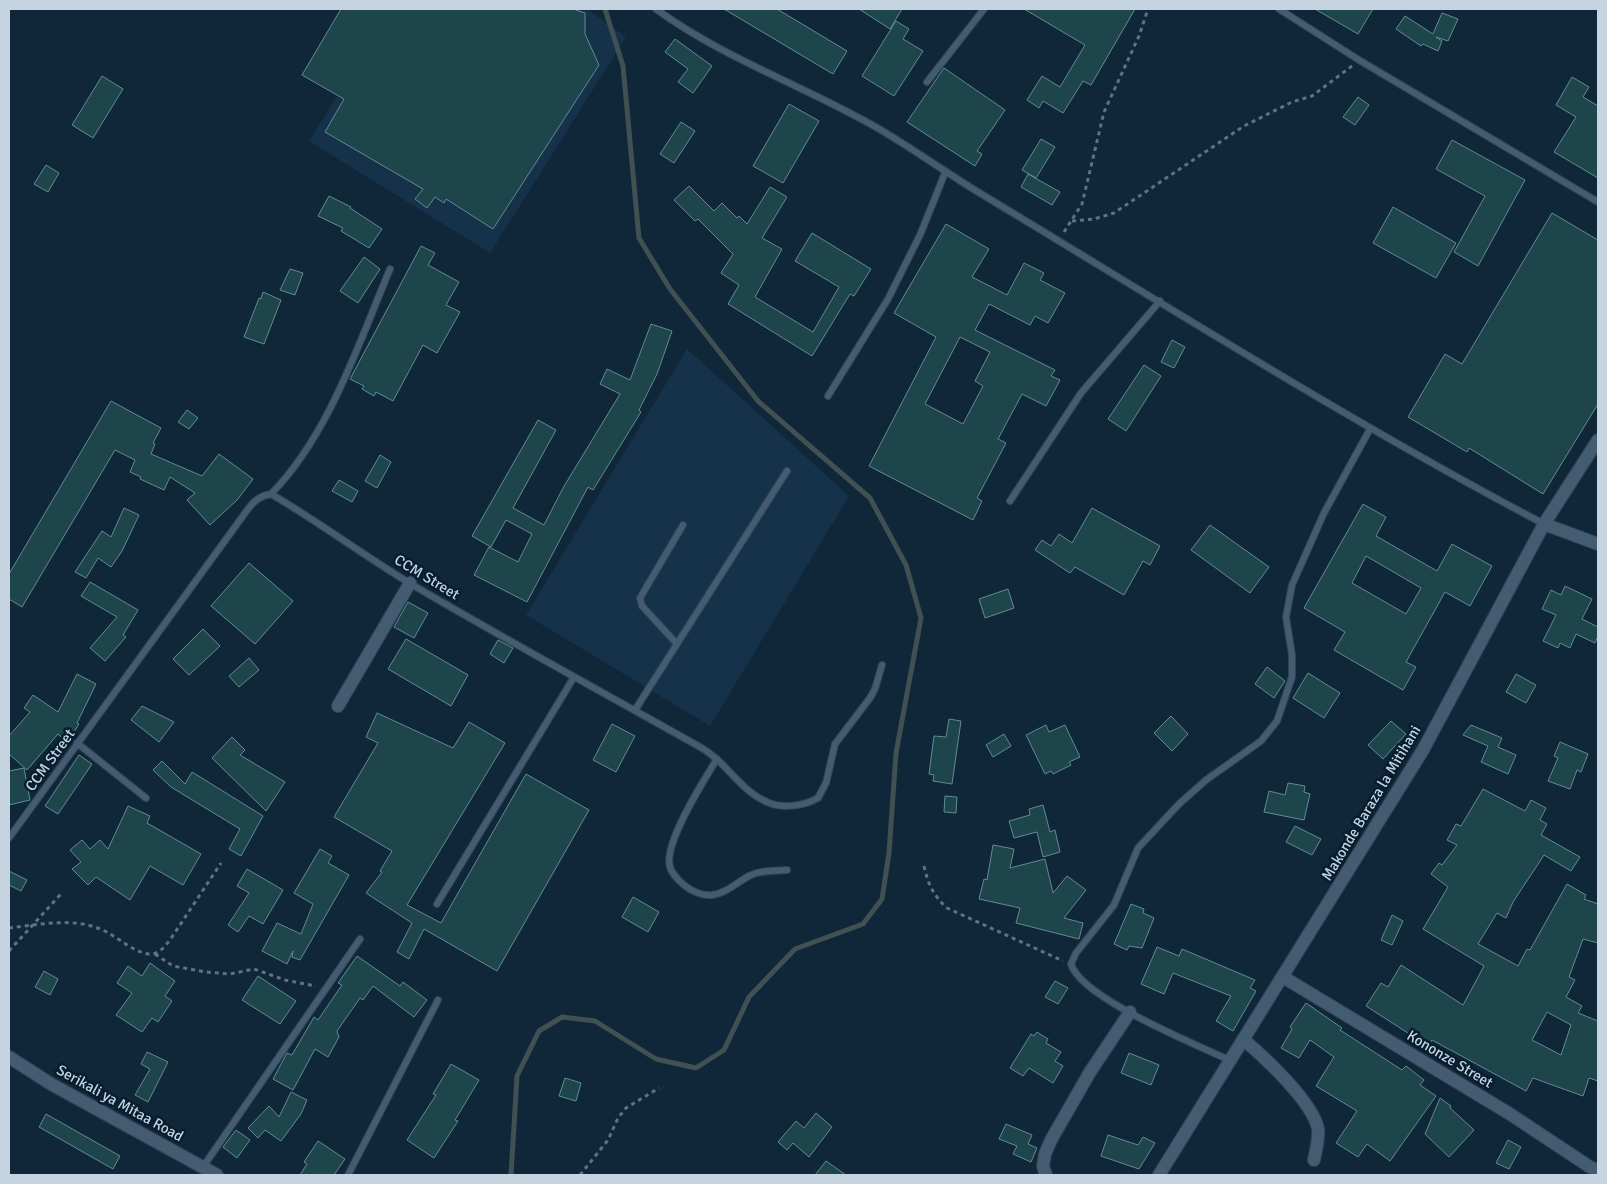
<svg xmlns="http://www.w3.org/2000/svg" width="1607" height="1184" font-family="Signika,sans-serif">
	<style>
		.built { fill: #15324a }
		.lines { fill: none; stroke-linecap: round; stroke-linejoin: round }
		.stream { stroke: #415052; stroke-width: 5 }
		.building { fill: #1f454c; stroke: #628b93; fill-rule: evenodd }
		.service-casing { stroke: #334353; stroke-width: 8 }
		.minor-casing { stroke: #334353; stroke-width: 14 }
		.path { stroke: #5f7282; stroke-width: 3; stroke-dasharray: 4 4; stroke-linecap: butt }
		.service { stroke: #435c71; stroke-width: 6 }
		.minor { stroke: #435c71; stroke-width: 12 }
		.labels { text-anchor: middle; stroke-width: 5; stroke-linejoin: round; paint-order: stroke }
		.street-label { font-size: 15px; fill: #c6d4e1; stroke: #061e30 }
	</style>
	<rect width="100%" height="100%" fill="#10273a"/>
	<path class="built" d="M 392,9 L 587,9 L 626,37 L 490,253 L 309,141 Z
		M 687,349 L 849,496 L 710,726 L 526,615 Z"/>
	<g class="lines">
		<path class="stream" d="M 511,1175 L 517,1076 L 539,1031 L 562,1017 L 595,1021 L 656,1059 L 696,1068 L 724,1050 L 749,997 L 795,949 L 863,924 L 882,899 L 889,853 L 896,753 L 921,618 L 906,565 L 870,498 L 758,401 L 670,289 L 639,238 L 623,66 L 605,9"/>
	</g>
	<path class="building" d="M 341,9 L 573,9 L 585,13 L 585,34 L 599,65 L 493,229 L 446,199 L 444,203 L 435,197 L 427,208 L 415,199 L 423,189 L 325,132 L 344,99 L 302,75 Z
		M 724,9 L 777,9 L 847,51 L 833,74 Z
		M 859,9 L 902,9 L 890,29 Z
		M 1024,9 L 1135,9 L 1091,85 L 1083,81 L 1063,113 L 1043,101 L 1039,108 L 1027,100 L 1042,76 L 1060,87 L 1085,45 Z
		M 1315,9 L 1373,9 L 1358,34 Z
		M 1442,13 L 1458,19 L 1448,41 L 1436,37 L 1442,41 L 1438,51 L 1423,44 L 1421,46 L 1396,29 L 1405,16 L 1433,34 Z
		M 896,21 L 909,29 L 903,39 L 923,51 L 894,96 L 862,76 Z
		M 675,39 L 712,66 L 693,93 L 678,82 L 688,69 L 665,52 Z
		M 944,68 L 1005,110 L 977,151 L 982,154 L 975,166 L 907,122 Z
		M 102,76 L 123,89 L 93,138 L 72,125 Z
		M 1572,77 L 1589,87 L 1583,97 L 1598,106 L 1598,178 L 1554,152 L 1576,117 L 1556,105 Z
		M 1358,97 L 1369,105 L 1355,125 L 1343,117 Z
		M 789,104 L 819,121 L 783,183 L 753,166 Z
		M 681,122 L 695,131 L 674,163 L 660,154 Z
		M 1041,139 L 1055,147 L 1036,178 L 1022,170 Z
		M 1452,140 L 1525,180 L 1478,266 L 1454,252 L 1485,196 L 1436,169 Z
		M 46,165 L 59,173 L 48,192 L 34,184 Z
		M 1028,174 L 1060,192 L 1052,205 L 1021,187 Z
		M 689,186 L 714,211 L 722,203 L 737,218 L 739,216 L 747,224 L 770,187 L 787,197 L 762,238 L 782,249 L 755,297 L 813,332 L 839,287 L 795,261 L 812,233 L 871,269 L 854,296 L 850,294 L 812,356 L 728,304 L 739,285 L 721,273 L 733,254 L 698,219 L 695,221 L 674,200 Z
		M 329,196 L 351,207 L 350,208 L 382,229 L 369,248 L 341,231 L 343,228 L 318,216 Z
		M 1393,207 L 1456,243 L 1436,278 L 1373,243 Z
		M 1552,213 L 1598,240 L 1598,404 L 1543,494 L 1469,448 L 1467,452 L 1408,417 L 1445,354 L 1462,364 Z
		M 946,224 L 989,249 L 972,277 L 1007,295 L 1024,263 L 1044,273 L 1040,280 L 1065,293 L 1048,323 L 1035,316 L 1030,325 L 989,304 L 975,330 L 1055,370 L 1051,376 L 1060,380 L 1046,406 L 1022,394 L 998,439 L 1006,443 L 977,498 L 982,501 L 973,520 L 869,466 L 936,337 L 894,313 ZM 960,337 L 990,352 L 975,381 L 983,386 L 963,424 L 925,404 Z
		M 421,246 L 435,253 L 428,265 L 459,282 L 446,305 L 460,312 L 437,353 L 423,345 L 393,401 L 376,392 L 374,396 L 362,389 L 364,386 L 350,379 Z
		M 364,257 L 380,269 L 358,303 L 340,291 Z
		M 290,269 L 303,273 L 295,295 L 280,290 Z
		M 263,292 L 281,300 L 264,344 L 244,337 L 259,298 L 261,299 Z
		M 651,324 L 672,331 L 657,374 L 639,410 L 641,412 L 593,490 L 588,487 L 527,602 L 474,575 L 489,547 L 518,562 L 532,534 L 506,520 L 491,547 L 472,536 L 538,420 L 556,430 L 513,508 L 544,525 L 563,488 L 620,394 L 600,384 L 607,369 L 630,380 Z
		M 1172,340 L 1185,347 L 1174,368 L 1161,362 Z
		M 1144,365 L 1161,376 L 1126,431 L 1108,419 Z
		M 111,401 L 161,428 L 153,443 L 155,444 L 151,454 L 202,476 L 219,454 L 253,479 L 237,500 L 210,525 L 187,500 L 195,493 L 170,477 L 164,490 L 140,479 L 141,477 L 130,472 L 135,460 L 115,450 L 22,607 L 9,599 L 9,574 Z
		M 187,410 L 198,418 L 189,429 L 178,422 Z
		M 380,455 L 391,462 L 377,488 L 365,481 Z
		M 339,480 L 358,491 L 352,502 L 332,491 Z
		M 1363,504 L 1386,517 L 1376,536 L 1437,571 L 1452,544 L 1492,566 L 1470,606 L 1445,592 L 1406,662 L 1416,667 L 1403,690 L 1334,650 L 1345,632 L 1304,608 ZM 1366,556 L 1421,588 L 1406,614 L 1352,583 Z
		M 124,508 L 139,515 L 122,551 L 111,567 L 98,558 L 86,578 L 75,572 L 102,531 L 111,537 Z
		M 1092,508 L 1160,546 L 1150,565 L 1143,561 L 1124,595 L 1075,567 L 1070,573 L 1035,550 L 1042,540 L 1051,546 L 1059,534 L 1072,543 Z
		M 1210,525 L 1269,567 L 1250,593 L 1191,550 Z
		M 249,563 L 293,601 L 255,644 L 211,606 Z
		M 90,582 L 138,610 L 123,635 L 126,637 L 105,661 L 90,648 L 117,617 L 81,596 Z
		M 1565,586 L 1592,599 L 1582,619 L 1598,627 L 1598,636 L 1595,643 L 1576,634 L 1570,648 L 1560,643 L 1558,648 L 1543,641 L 1556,615 L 1542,609 L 1551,590 L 1561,595 Z
		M 1008,589 L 1014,608 L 985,618 L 979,599 Z
		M 408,602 L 428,613 L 414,638 L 394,627 Z
		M 203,629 L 220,646 L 189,675 L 173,659 Z
		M 406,639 L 468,675 L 451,706 L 388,669 Z
		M 498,640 L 513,648 L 504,663 L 490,654 Z
		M 249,658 L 259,670 L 239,687 L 229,676 Z
		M 1267,667 L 1285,681 L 1274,698 L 1255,684 Z
		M 1308,673 L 1340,693 L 1324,718 L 1293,698 Z
		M 77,674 L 96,684 L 77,723 L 79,724 L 67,743 L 58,734 L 27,770 L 9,754 L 9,736 L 30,712 L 24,708 L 33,695 L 58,712 Z
		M 1516,674 L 1536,685 L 1526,703 L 1506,692 Z
		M 142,706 L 174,722 L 159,742 L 131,720 Z
		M 377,713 L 453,748 L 469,722 L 505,743 L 407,905 L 441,923 L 526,774 L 589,810 L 497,971 L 424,929 L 409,959 L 397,952 L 412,923 L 366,893 L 382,872 L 380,871 L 392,851 L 334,817 L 378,743 L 366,737 Z
		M 1171,716 L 1188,734 L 1172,751 L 1154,733 Z
		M 949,719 L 961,721 L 952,784 L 933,781 L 934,775 L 929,774 L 934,736 L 946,737 Z
		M 1391,721 L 1406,734 L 1383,759 L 1368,745 Z
		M 612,724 L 635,736 L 616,772 L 593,760 Z
		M 1046,725 L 1049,732 L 1065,725 L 1080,757 L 1069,762 L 1071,765 L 1053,774 L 1051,771 L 1045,774 L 1026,735 Z
		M 1471,725 L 1502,738 L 1498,747 L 1516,755 L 1508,774 L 1481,762 L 1488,746 L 1463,735 Z
		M 1004,734 L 1011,746 L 993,757 L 986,745 Z
		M 232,737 L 245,750 L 240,755 L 285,782 L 266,811 L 212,758 Z
		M 1560,742 L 1588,754 L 1581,772 L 1577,770 L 1570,789 L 1548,781 L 1558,758 L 1554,756 Z
		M 79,755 L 92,764 L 58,814 L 45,806 Z
		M 162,761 L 185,784 L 192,772 L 263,816 L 241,856 L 229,849 L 240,829 L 171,787 L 153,770 Z
		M 24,768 L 30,800 L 9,805 L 9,771 Z
		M 1288,783 L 1305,786 L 1304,792 L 1310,794 L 1304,820 L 1264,812 L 1269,791 L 1285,795 Z
		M 1483,789 L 1525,811 L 1531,800 L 1546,808 L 1540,820 L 1547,824 L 1541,835 L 1580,857 L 1571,871 L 1544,855 L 1513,902 L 1506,918 L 1497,913 L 1478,944 L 1518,966 L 1527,949 L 1530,950 L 1567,884 L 1586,895 L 1584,899 L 1598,904 L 1598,943 L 1583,939 L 1569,977 L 1575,980 L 1566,997 L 1582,1006 L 1578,1013 L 1598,1021 L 1598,1081 L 1589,1078 L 1583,1096 L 1533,1078 L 1526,1091 L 1432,1040 L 1428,1046 L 1366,1006 L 1381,983 L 1388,987 L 1401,965 L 1463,1005 L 1484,966 L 1423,929 L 1448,887 L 1431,874 L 1439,863 L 1442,865 L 1457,845 L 1447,840 L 1456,824 L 1461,826 ZM 1547,1012 L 1571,1025 L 1561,1055 L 1532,1040 Z
		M 945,796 L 957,797 L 956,813 L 944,812 Z
		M 1043,805 L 1050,832 L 1055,830 L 1060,852 L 1043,857 L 1037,832 L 1014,838 L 1009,821 L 1030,815 L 1029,809 Z
		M 128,806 L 150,816 L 147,823 L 201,854 L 183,885 L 150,866 L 130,900 L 96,877 L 88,885 L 72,869 L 81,862 L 70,850 L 82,840 L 90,849 L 100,840 L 108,849 Z
		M 1295,826 L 1321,839 L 1312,855 L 1286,842 Z
		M 993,845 L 1014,849 L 1010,868 L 1045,859 L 1053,893 L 1067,876 L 1086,890 L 1064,918 L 1083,923 L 1079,939 L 1016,923 L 1020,908 L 979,899 L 984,879 L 987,880 Z
		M 320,849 L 332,856 L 328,863 L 349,875 L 300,960 L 292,957 L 293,951 L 287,964 L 262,951 L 277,923 L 301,934 L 313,904 L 294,893 Z
		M 247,869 L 283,890 L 263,924 L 249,916 L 238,932 L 228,925 L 249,893 L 237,886 Z
		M 9,871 L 27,880 L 21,891 L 9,885 Z
		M 633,897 L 659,912 L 648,932 L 622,917 Z
		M 1131,904 L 1144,909 L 1143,913 L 1154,918 L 1142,948 L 1129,946 L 1127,950 L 1114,944 Z
		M 1392,915 L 1403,921 L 1392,945 L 1381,940 Z
		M 1157,947 L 1179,956 L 1182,949 L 1255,980 L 1250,988 L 1256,991 L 1233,1031 L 1216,1021 L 1231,996 L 1173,973 L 1164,994 L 1141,984 Z
		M 357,956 L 400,986 L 403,982 L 427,1000 L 414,1017 L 373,986 L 363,1000 L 360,998 L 337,1031 L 339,1037 L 328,1057 L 315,1049 L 293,1090 L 273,1079 L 287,1053 L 292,1055 L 314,1017 L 318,1020 L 342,985 L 338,983 Z
		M 150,963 L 175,981 L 165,996 L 172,1001 L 158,1022 L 152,1018 L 142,1032 L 116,1015 L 132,993 L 117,983 L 128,966 L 142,976 Z
		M 44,971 L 58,979 L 50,995 L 35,987 Z
		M 258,976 L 296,1001 L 280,1024 L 242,1000 Z
		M 1055,981 L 1068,988 L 1058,1004 L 1045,997 Z
		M 1306,1003 L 1342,1028 L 1340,1030 L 1402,1070 L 1406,1066 L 1424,1080 L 1420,1085 L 1436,1096 L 1390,1161 L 1367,1144 L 1358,1157 L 1336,1143 L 1357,1111 L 1316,1086 L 1334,1057 L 1310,1040 L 1299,1058 L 1281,1048 L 1292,1029 L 1290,1027 Z
		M 1037,1032 L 1048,1039 L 1046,1043 L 1061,1052 L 1055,1061 L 1063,1066 L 1053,1083 L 1029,1068 L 1023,1076 L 1010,1068 L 1031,1034 L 1034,1036 Z
		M 147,1052 L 168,1062 L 148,1102 L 135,1095 L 150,1069 L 141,1064 Z
		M 1129,1053 L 1159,1065 L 1151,1085 L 1121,1073 Z
		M 451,1064 L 479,1080 L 455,1120 L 458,1121 L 434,1158 L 407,1140 L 436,1095 L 433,1094 Z
		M 565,1078 L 581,1083 L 576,1101 L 559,1096 Z
		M 291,1092 L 307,1100 L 301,1114 L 281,1141 L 265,1130 L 258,1138 L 248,1128 L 269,1106 L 279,1117 Z
		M 1440,1098 L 1451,1106 L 1450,1108 L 1474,1130 L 1449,1157 L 1425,1134 Z
		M 816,1113 L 832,1127 L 809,1157 L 793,1143 L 787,1150 L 778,1142 L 796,1121 L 804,1128 Z
		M 46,1114 L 120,1156 L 113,1169 L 39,1127 Z
		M 1006,1124 L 1032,1135 L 1028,1144 L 1037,1148 L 1031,1162 L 1013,1154 L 1017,1146 L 999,1139 Z
		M 236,1130 L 250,1140 L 237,1158 L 223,1147 Z
		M 1108,1135 L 1138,1145 L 1143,1137 L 1155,1143 L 1139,1169 L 1101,1156 Z
		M 1508,1140 L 1521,1147 L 1509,1169 L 1496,1163 Z
		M 318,1141 L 345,1159 L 334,1175 L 300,1175 L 307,1164 L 304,1162 Z
		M 826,1161 L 846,1175 L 815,1175 Z"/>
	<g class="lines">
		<defs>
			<path id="service" d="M 656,9 C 723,58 802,85 874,126 C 911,147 946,173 983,195 C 1169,307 1352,423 1544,524
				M 1279,9 L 1359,60 L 1598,202
				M 927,82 L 984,9
				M 828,396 L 888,299 L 920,235 L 945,173
				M 271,494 C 329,435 358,345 390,269
				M 1010,501 L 1081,393 L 1160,301
				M 677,644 L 642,606 L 640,598 L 683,525
				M 635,710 L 787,471
				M 77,743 L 146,798
				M 717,759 C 704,780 663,844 670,867 C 672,874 678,880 684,885 C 691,891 702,896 712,895 C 727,893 736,883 749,876 C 761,870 774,871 787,870
				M 9,838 L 248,509 C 255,500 260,496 271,494 C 319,522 363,555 411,584 C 506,640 604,693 700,747 C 726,761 740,791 767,802 C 782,809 804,806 818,798 L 826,783 L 835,744 L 870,698 L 875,689 L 882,665
				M 437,904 L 574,677
				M 1229,1060 C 1195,1044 1081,998 1071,964 L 1076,953 L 1114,905 L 1138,848 L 1179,804 L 1206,780 L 1261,741 L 1277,721 L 1292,677 L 1292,655 L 1286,617 L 1292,585 L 1324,513 L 1370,429
				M 203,1167 L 360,939
				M 348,1175 L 438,1000"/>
			<path id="minor" d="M 1544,524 L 1598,544
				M 338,706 L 410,583
				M 1283,977 L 1510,1114 L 1590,1167 L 1598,1170
				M 1243,1039 C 1264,1057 1313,1102 1318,1129 C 1319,1139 1316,1150 1314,1160
				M 9,1057 L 51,1084 L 217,1175
				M 1046,1175 L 1043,1166 L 1045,1154 L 1051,1140 L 1090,1072 L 1130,1012
				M 1159,1175 L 1423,750 L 1544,524 L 1598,440"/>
		</defs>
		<use href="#service" class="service-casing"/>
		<use href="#minor" class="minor-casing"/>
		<path class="path" d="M 1072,221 L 1094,219 L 1114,213 L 1244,126 L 1292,102 L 1312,96 L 1352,66
			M 1064,232 L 1082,204 L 1104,112 L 1139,36 L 1148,9
			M 924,866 C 928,884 933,895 947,908 L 1063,961
			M 9,928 C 38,925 72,917 100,929 C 116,935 131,951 148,954 C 159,955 164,947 170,940 L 221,863
			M 9,951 L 61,894
			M 155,954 L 173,966 L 206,972 L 230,974 L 254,969 L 285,980 L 316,986
			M 580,1175 L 608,1140 L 618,1118 L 626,1108 L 659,1088"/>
		<use href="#service" class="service"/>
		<use href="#minor" class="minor"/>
	</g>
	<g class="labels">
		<g class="street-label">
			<text transform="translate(427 577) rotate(31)" y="5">CCM Street</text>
			<text transform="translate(50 760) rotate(-54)" y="5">CCM Street</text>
			<text transform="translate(1371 803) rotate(-59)" y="5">Makonde Baraza la Mitihani</text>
			<text transform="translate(1450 1059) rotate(31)" y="5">Kononze Street</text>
			<text transform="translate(120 1103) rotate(29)" y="5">Serikali ya Mitaa Road</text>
		</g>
	</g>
	<rect width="1607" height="1184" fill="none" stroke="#c6d4e1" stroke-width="20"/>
</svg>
